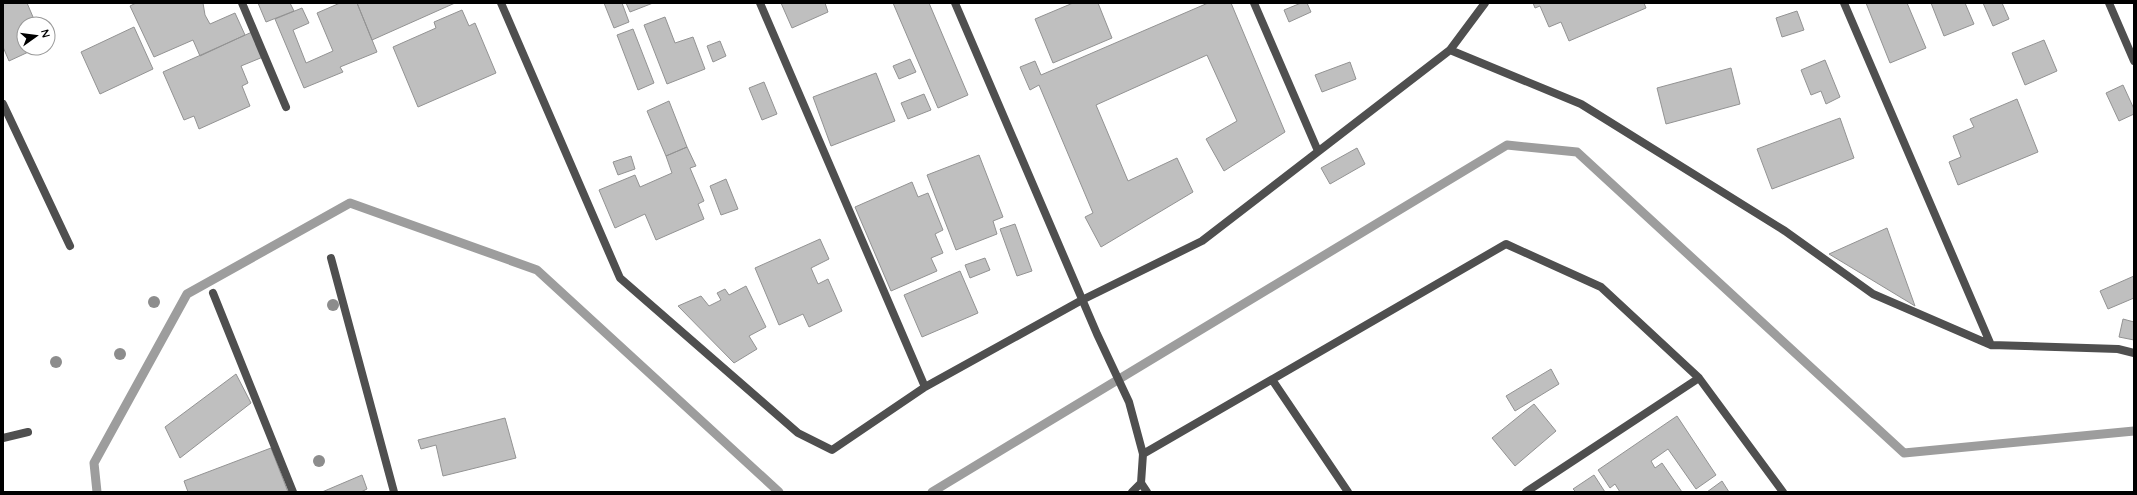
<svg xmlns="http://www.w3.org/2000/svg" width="2137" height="495" font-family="Quicksand,sans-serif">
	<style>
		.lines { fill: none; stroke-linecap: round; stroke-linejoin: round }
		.stream { stroke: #9d9d9d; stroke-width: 9 }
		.building { fill: #bfbfbf; stroke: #939393 }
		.street { stroke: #4f4f4f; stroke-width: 8 }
		.tree { fill: #8c8c8c }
	</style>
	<rect width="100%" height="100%" fill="#fff"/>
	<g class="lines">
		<path class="stream" d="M 97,492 L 94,463 L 187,294 L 350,203 L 537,270 L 779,492
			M 932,492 L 1507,145 L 1577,152 L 1904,453 L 2134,431"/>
	</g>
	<path class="building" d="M 3,3 L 27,3 L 36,24 L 24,24 L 24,48 L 37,48 L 9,61 L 3,47 Z
		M 136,3 L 203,3 L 205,15 L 210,24 L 235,13 L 245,35 L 200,56 L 193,40 L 154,57 L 130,6 Z
		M 258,3 L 290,3 L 294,11 L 266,22 Z
		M 340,3 L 357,3 L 377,52 L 340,67 L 343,72 L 304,88 L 275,19 L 302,8 L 309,23 L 293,30 L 306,63 L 333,51 L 317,13 Z
		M 357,3 L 455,3 L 372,40 Z
		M 604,3 L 622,3 L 629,22 L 614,28 Z
		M 626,3 L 653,3 L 630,12 Z
		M 781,3 L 825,3 L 828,12 L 792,28 Z
		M 893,3 L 929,3 L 968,95 L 938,108 Z
		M 1073,3 L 1098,3 L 1112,38 L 1053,63 L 1035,19 Z
		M 1208,3 L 1231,3 L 1285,132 L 1224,171 L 1206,139 L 1237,121 L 1207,55 L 1096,105 L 1128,181 L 1177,158 L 1193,192 L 1101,247 L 1085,217 L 1093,213 L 1039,85 L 1030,90 L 1020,67 L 1035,61 L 1041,75 Z
		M 1301,3 L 1307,3 L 1311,12 L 1289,22 L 1284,10 Z
		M 1533,3 L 1644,3 L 1646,8 L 1569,41 L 1561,22 L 1549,27 L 1540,6 L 1535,8 Z
		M 1866,3 L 1907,3 L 1926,48 L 1890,63 Z
		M 1931,3 L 1965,3 L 1974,24 L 1944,36 Z
		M 1983,3 L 2002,3 L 2009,19 L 1993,26 Z
		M 462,10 L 469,26 L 475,23 L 496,73 L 418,107 L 393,47 L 436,28 L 434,22 Z
		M 1797,11 L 1804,30 L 1782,37 L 1776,18 Z
		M 665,17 L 675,43 L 693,37 L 705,69 L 667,84 L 644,25 Z
		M 134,27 L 153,69 L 100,94 L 81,52 Z
		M 633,29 L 654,83 L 638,90 L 617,35 Z
		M 252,32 L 263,57 L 241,66 L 248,83 L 242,86 L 250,106 L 199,129 L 194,116 L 184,120 L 163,72 Z
		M 2044,40 L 2057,71 L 2025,85 L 2012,53 Z
		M 720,41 L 726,56 L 713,62 L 707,46 Z
		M 910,59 L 916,72 L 899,79 L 893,66 Z
		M 1825,60 L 1840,97 L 1826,104 L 1821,91 L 1811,95 L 1801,70 Z
		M 1350,62 L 1356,79 L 1322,92 L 1315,75 Z
		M 1731,68 L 1740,104 L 1666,124 L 1657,88 Z
		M 876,73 L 895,121 L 831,146 L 813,97 Z
		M 764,82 L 777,114 L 762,120 L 749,88 Z
		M 2123,85 L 2134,109 L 2134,114 L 2119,121 L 2106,93 Z
		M 924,94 L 931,110 L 908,119 L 901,103 Z
		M 2017,99 L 2038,152 L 1958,185 L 1949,162 L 1961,157 L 1953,136 L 1974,127 L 1970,119 Z
		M 669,101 L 687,147 L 666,156 L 647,111 Z
		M 1840,118 L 1854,158 L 1772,189 L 1757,149 Z
		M 687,147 L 696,166 L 690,168 L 704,201 L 698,204 L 704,219 L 656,240 L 645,214 L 615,228 L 599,190 L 635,175 L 640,187 L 672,173 L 666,156 Z
		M 1357,148 L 1365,164 L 1330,184 L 1321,168 Z
		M 979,155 L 1003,217 L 993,221 L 997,234 L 956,250 L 927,175 Z
		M 631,156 L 635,169 L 618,175 L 613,162 Z
		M 726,179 L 738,209 L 721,215 L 710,186 Z
		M 912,182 L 918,197 L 928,193 L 943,230 L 935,234 L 943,253 L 931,258 L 937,271 L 891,291 L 855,207 Z
		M 1015,224 L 1032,271 L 1017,276 L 1000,229 Z
		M 1887,228 L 1915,306 L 1829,254 Z
		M 820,239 L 829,259 L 811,268 L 818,284 L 828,279 L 842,311 L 809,327 L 803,314 L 779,325 L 755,268 Z
		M 985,258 L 990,270 L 970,278 L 965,265 Z
		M 960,271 L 978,313 L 922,337 L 904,295 Z
		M 2134,276 L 2134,298 L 2108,309 L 2100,291 Z
		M 746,286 L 766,327 L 749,336 L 757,349 L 734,363 L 678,306 L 701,296 L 709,306 L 721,300 L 717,293 L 725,289 L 729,295 Z
		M 2123,319 L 2134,322 L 2134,340 L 2119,337 Z
		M 1551,369 L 1559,384 L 1515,411 L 1506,396 Z
		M 236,374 L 251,403 L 180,458 L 165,427 Z
		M 1534,404 L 1556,431 L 1515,466 L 1492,438 Z
		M 1677,416 L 1716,475 L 1696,489 L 1668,449 L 1651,461 L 1655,468 L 1662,463 L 1682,492 L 1620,492 L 1615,484 L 1610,488 L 1598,470 Z
		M 505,418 L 516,458 L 443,476 L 436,445 L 421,449 L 418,440 Z
		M 271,448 L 288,492 L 188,492 L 184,481 Z
		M 362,475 L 367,489 L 361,492 L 322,492 Z
		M 1594,475 L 1605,492 L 1576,492 L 1573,489 Z
		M 1722,481 L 1729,492 L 1707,492 Z"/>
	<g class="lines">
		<path class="street" d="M 242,3 L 286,107
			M 501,3 L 620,278 L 798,433 L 832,450 L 925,387 L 1082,300 L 1202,241 L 1450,50 L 1485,3
			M 760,3 L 925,387
			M 955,3 L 1097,334 L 1129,402 L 1143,454 L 1141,483 L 1132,492
			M 1254,3 L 1318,151
			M 1844,3 L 1991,345
			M 2109,3 L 2134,61
			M 1450,50 L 1581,104 L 1785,231 L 1873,294 L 1991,345 L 2118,349 L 2134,353
			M 3,104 L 70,246
			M 331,258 L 394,492
			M 213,293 L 293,492
			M 1273,381 L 1348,492
			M 3,438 L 28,432
			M 1143,454 L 1506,244 L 1601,287 L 1699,378 L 1783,492
			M 1141,483 L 1147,492
			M 1526,492 L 1699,378"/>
	</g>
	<g class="tree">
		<circle cx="154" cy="302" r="6"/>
		<circle cx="333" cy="305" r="6"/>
		<circle cx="120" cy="354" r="6"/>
		<circle cx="56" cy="362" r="6"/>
		<circle cx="319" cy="461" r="6"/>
	</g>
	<rect width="2137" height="495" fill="none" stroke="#000000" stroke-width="8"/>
	<g transform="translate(36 36) rotate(76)"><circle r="19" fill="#ffffff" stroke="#999999"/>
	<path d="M0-3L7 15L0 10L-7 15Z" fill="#000000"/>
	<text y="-6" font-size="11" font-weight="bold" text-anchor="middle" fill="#000000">N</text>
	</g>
</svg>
